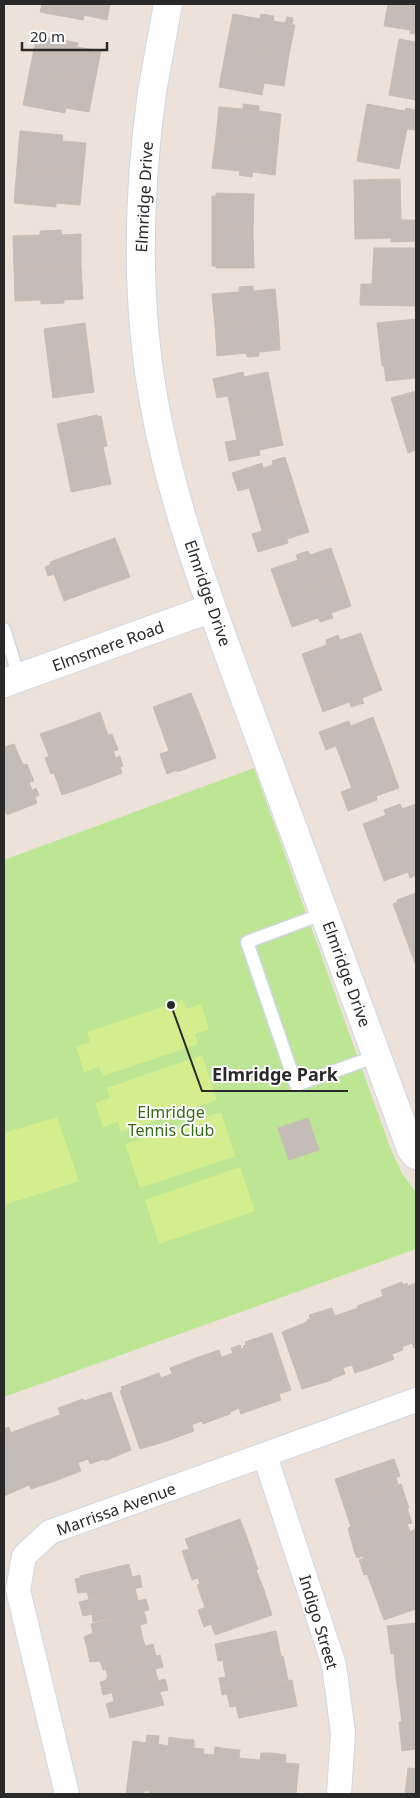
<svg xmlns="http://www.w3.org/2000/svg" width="420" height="1798" font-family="'Noto Sans',sans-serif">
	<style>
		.green { fill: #bce693 }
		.pitch { fill: #d4ee8e }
		.building { fill: #c4bcb7; stroke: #c7bdb4 }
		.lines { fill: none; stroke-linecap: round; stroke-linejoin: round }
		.lane-casing { stroke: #cfd6e3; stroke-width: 15 }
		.street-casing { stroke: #cfd6e3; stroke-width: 26 }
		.secondary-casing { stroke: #cfd6e3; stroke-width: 30 }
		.lane { stroke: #fff; stroke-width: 12 }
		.street { stroke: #fff; stroke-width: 24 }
		.secondary { stroke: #fff; stroke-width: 28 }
		.labels { text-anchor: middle; stroke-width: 4; stroke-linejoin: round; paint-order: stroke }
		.street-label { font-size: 16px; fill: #292929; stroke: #fff }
		.park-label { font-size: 16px; fill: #346916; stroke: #fff }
		.leader { fill: none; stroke: #292929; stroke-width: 2 }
		.callout-dot { fill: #292929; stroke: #fff; stroke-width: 2 }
		.callout-label { font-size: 18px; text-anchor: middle; font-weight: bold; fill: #292929; stroke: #fff; stroke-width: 4; stroke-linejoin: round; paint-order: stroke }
	</style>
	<rect width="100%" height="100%" fill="#ece2da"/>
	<path class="green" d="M 254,768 L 391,1150 L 403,1175 L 416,1192 L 416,1249 L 4,1397 L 4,860 Z"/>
	<path class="pitch" d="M 183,1000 L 186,1009 L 201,1004 L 209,1029 L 195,1034 L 198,1044 L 103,1076 L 99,1067 L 84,1072 L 76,1047 L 90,1042 L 87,1032 Z
		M 202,1055 L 217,1100 L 121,1132 L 118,1122 L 103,1127 L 95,1103 L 110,1098 L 107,1088 Z
		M 221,1112 L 235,1156 L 140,1188 L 125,1144 Z
		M 57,1117 L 79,1181 L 4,1205 L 4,1133 Z
		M 240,1167 L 255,1211 L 159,1244 L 145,1200 Z"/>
	<path class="building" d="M 42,4 L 110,4 L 107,20 L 84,15 L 83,20 L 40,12 Z
		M 388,4 L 416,4 L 416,34 L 410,33 L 410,30 L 384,26 Z
		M 233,14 L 260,19 L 261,14 L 274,16 L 273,21 L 285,23 L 287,17 L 293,18 L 292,25 L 295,25 L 289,55 L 227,44 Z
		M 37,35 L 78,43 L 77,47 L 101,51 L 95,81 L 30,69 Z
		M 399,39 L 416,42 L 416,100 L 389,95 Z
		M 227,44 L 289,55 L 284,86 L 264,83 L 262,95 L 219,87 Z
		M 30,69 L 95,81 L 89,112 L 66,108 L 65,113 L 23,105 Z
		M 243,104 L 259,106 L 259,111 L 281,114 L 278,144 L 216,137 L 219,107 L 243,109 Z
		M 367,104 L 405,111 L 406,108 L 416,110 L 416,130 L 407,129 L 399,169 L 357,161 Z
		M 20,131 L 63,135 L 62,141 L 86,143 L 83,174 L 17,167 Z
		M 216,137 L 278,144 L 275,175 L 253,172 L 252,177 L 239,175 L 240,171 L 212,168 Z
		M 17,167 L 83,174 L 80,205 L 56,203 L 56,207 L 14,203 Z
		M 400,179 L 401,220 L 416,220 L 416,241 L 391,242 L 391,238 L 355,239 L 354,180 Z
		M 216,193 L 254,194 L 253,231 L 212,231 L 212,196 L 216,196 Z
		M 61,230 L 62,235 L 81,234 L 81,266 L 14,268 L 13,236 L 40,235 L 40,231 Z
		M 212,231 L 253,231 L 254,268 L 216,268 L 216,266 L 212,266 Z
		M 374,248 L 416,248 L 416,306 L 360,305 L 361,284 L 372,284 Z
		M 81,266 L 83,299 L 64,300 L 64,303 L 41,304 L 41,300 L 15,301 L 14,268 Z
		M 253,286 L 253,291 L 275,289 L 278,319 L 215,325 L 212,294 L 239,292 L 239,287 Z
		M 278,319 L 280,350 L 259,352 L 259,356 L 247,357 L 246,353 L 217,356 L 215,325 Z
		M 416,319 L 416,378 L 386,381 L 384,366 L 382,366 L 377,323 Z
		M 85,323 L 89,355 L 48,361 L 44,329 Z
		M 89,355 L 94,392 L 53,398 L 48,361 Z
		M 243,372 L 244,377 L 268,372 L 275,408 L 232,416 L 228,396 L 217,398 L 213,379 Z
		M 416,391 L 416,450 L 408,453 L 391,398 Z
		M 275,408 L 283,445 L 259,450 L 260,455 L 229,461 L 225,442 L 237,440 L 232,416 Z
		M 97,415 L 97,417 L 101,416 L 107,446 L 64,456 L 57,424 Z
		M 103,447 L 111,484 L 71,492 L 64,456 Z
		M 285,457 L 297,495 L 255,507 L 249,488 L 238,491 L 232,473 L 262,463 L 263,468 L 273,465 L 272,461 Z
		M 297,495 L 309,532 L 287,539 L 288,543 L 258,552 L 252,534 L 262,531 L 255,507 Z
		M 115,538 L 130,577 L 96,589 L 82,550 Z
		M 331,548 L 341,576 L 281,597 L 271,569 L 298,560 L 296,555 L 308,551 L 310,555 Z
		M 82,550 L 96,589 L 64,601 L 54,574 L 48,576 L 45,567 L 51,564 L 50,562 Z
		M 341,576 L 351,606 L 331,613 L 333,618 L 320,622 L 318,618 L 292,627 L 281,597 Z
		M 361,633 L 371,661 L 312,682 L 302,654 L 327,645 L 326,640 L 338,635 L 340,640 Z
		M 371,661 L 382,690 L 362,698 L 364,703 L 351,707 L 349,702 L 323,712 L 312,682 Z
		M 191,693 L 203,723 L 164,737 L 153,707 Z
		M 100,712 L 108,735 L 112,734 L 118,750 L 113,751 L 116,758 L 120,756 L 123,766 L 120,767 L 122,773 L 91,785 L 69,724 Z
		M 373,717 L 386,752 L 344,767 L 336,746 L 326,750 L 319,732 L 349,721 L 351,726 Z
		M 203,723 L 216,758 L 177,772 L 177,770 L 167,774 L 160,754 L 169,751 L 164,737 Z
		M 69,724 L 91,785 L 62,795 L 54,773 L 51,774 L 45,758 L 49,756 L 40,734 Z
		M 14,744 L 23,765 L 27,764 L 34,781 L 29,782 L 32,790 L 36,788 L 39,795 L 35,797 L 37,803 L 7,815 L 4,807 L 4,747 Z
		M 386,752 L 399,788 L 376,796 L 377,800 L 348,811 L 341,792 L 352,788 L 344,767 Z
		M 400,804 L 402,809 L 416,804 L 416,836 L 373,851 L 363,824 L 386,815 L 384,810 Z
		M 416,836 L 416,875 L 410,878 L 408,872 L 384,881 L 373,851 Z
		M 416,893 L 416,932 L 405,936 L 393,904 L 397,903 L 397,900 Z
		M 416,932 L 416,966 L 405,936 Z
		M 308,1118 L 319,1150 L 289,1160 L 278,1128 Z
		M 402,1282 L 403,1285 L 407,1283 L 416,1310 L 416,1347 L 414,1348 L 412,1343 L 402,1347 L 381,1290 Z
		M 416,1283 L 416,1310 L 408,1286 Z
		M 384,1296 L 403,1350 L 392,1354 L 394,1359 L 379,1365 L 357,1306 Z
		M 332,1308 L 352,1365 L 343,1368 L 345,1374 L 331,1379 L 309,1315 Z
		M 358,1308 L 379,1365 L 355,1373 L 335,1316 Z
		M 311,1319 L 332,1380 L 302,1389 L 282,1332 L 307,1322 L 307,1320 Z
		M 272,1333 L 291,1390 L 279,1394 L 281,1400 L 266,1405 L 245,1342 Z
		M 240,1345 L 241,1349 L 244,1348 L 243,1346 L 246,1345 L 266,1405 L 241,1414 L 222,1357 L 233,1353 L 231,1348 Z
		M 219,1350 L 239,1408 L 230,1412 L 230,1414 L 216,1419 L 196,1358 Z
		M 196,1358 L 216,1419 L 203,1424 L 202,1421 L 191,1425 L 170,1368 Z
		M 159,1373 L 161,1378 L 172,1374 L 194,1431 L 167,1441 L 143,1379 Z
		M 143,1379 L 167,1441 L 140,1449 L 120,1391 L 122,1390 L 121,1387 Z
		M 111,1392 L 131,1450 L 105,1461 L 84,1401 Z
		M 83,1399 L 104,1459 L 90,1464 L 88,1459 L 77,1463 L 58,1408 Z
		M 60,1415 L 81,1471 L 55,1481 L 34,1424 Z
		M 34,1424 L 55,1481 L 31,1489 L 10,1433 Z
		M 9,1427 L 29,1485 L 4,1496 L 4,1429 Z
		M 394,1459 L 400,1476 L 396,1478 L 398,1484 L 343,1503 L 335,1479 Z
		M 401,1484 L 409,1508 L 351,1527 L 343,1503 Z
		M 407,1508 L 412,1523 L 407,1524 L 410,1532 L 354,1550 L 348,1528 Z
		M 240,1519 L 249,1543 L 187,1565 L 182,1551 L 189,1549 L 185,1539 Z
		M 416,1528 L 416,1555 L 364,1575 L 359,1560 L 364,1558 L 363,1556 L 357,1558 L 354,1550 L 410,1532 Z
		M 249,1543 L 256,1564 L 200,1584 L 198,1578 L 192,1580 L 187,1565 Z
		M 416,1555 L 416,1582 L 376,1598 L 367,1574 Z
		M 129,1564 L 132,1577 L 140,1575 L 142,1587 L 89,1599 L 87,1592 L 78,1593 L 75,1579 L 80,1578 L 80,1576 Z
		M 256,1564 L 258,1569 L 256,1570 L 263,1587 L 205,1607 L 197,1585 Z
		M 416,1582 L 416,1609 L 384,1620 L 376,1598 Z
		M 263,1587 L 272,1615 L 215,1635 L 211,1624 L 204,1627 L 198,1610 Z
		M 135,1589 L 138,1601 L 146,1599 L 149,1610 L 93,1622 L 92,1614 L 83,1616 L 79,1602 Z
		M 144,1611 L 147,1623 L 140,1625 L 142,1635 L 87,1648 L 84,1637 L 93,1633 L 91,1624 Z
		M 416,1623 L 416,1652 L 391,1654 L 387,1626 Z
		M 276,1631 L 281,1656 L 224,1668 L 223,1660 L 218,1661 L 215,1644 Z
		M 142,1635 L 145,1646 L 153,1644 L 156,1656 L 103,1670 L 100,1661 L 90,1662 L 87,1648 Z
		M 416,1652 L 416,1675 L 396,1678 L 394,1654 Z
		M 160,1655 L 163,1667 L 155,1669 L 158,1680 L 103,1695 L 100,1682 L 107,1680 L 106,1678 L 108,1678 L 106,1669 Z
		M 283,1656 L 288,1680 L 222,1695 L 219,1678 L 226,1677 L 224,1668 Z
		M 416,1675 L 416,1697 L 399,1699 L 396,1678 Z
		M 165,1679 L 168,1690 L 160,1692 L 164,1705 L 110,1718 L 106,1704 L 114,1701 L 112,1693 Z
		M 292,1680 L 297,1706 L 239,1718 L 236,1706 L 230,1707 L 227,1694 Z
		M 416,1697 L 416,1720 L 402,1722 L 399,1699 Z
		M 416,1720 L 416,1749 L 402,1751 L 399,1722 Z
		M 147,1735 L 159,1736 L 152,1794 L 149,1794 L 150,1791 L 144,1791 L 144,1794 L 126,1794 L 133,1741 L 146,1743 Z
		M 169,1737 L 182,1739 L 175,1794 L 151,1794 L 158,1744 L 168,1746 Z
		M 182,1739 L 194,1740 L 194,1748 L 204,1749 L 199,1794 L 175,1794 Z
		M 215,1747 L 227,1749 L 222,1794 L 199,1794 L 204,1754 L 214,1755 Z
		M 227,1749 L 240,1750 L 239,1758 L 248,1759 L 245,1794 L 222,1794 Z
		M 261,1753 L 272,1753 L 268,1794 L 245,1794 L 248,1759 L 260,1760 Z
		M 272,1753 L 286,1755 L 285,1763 L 299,1764 L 296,1794 L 268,1794 Z
		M 408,1768 L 416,1769 L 416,1794 L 405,1794 Z"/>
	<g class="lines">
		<defs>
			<path id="lane" d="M 4,629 L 19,677
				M 325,913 L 247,942 L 296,1085 L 377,1056"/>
			<path id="street" d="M 265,1456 L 334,1665 L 343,1733 L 339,1794
				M 67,1794 L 18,1590 L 24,1556 L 50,1532 L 416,1400"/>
			<path id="secondary" d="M 168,4 C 163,33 157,63 152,92 C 141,172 137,256 145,337 C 158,477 212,609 260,739 C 311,875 361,1012 411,1149 L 416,1155
				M 4,683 L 212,608"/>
		</defs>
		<use href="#lane" class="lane-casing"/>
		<use href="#street" class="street-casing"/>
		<use href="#secondary" class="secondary-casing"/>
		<use href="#lane" class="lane"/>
		<use href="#street" class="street"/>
		<use href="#secondary" class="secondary"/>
	</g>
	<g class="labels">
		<g class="street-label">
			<text transform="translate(144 197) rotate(-87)" y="6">Elmridge Drive</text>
			<text transform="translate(208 593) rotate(71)" y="6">Elmridge Drive</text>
			<text transform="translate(108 646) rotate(-20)" y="6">Elmsmere Road</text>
			<text transform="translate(347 974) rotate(70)" y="6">Elmridge Drive</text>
			<text transform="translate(116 1509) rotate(-20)" y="6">Marrissa Avenue</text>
			<text transform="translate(319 1622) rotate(73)" y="6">Indigo Street</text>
		</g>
		<g class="park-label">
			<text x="171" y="1118">Elmridge<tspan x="171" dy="18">Tennis Club</tspan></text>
		</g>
	</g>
	<path class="leader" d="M171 1005L202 1091H348"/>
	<circle class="callout-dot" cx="171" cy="1005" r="5"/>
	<g class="callout-label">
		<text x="275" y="1081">Elmridge Park</text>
	</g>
	<rect width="420" height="1798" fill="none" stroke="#292929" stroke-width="10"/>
	<path d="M22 42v8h85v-8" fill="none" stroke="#292929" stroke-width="2.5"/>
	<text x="30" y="42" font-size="15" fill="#292929" stroke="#ffffff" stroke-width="4" paint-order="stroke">20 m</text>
</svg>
